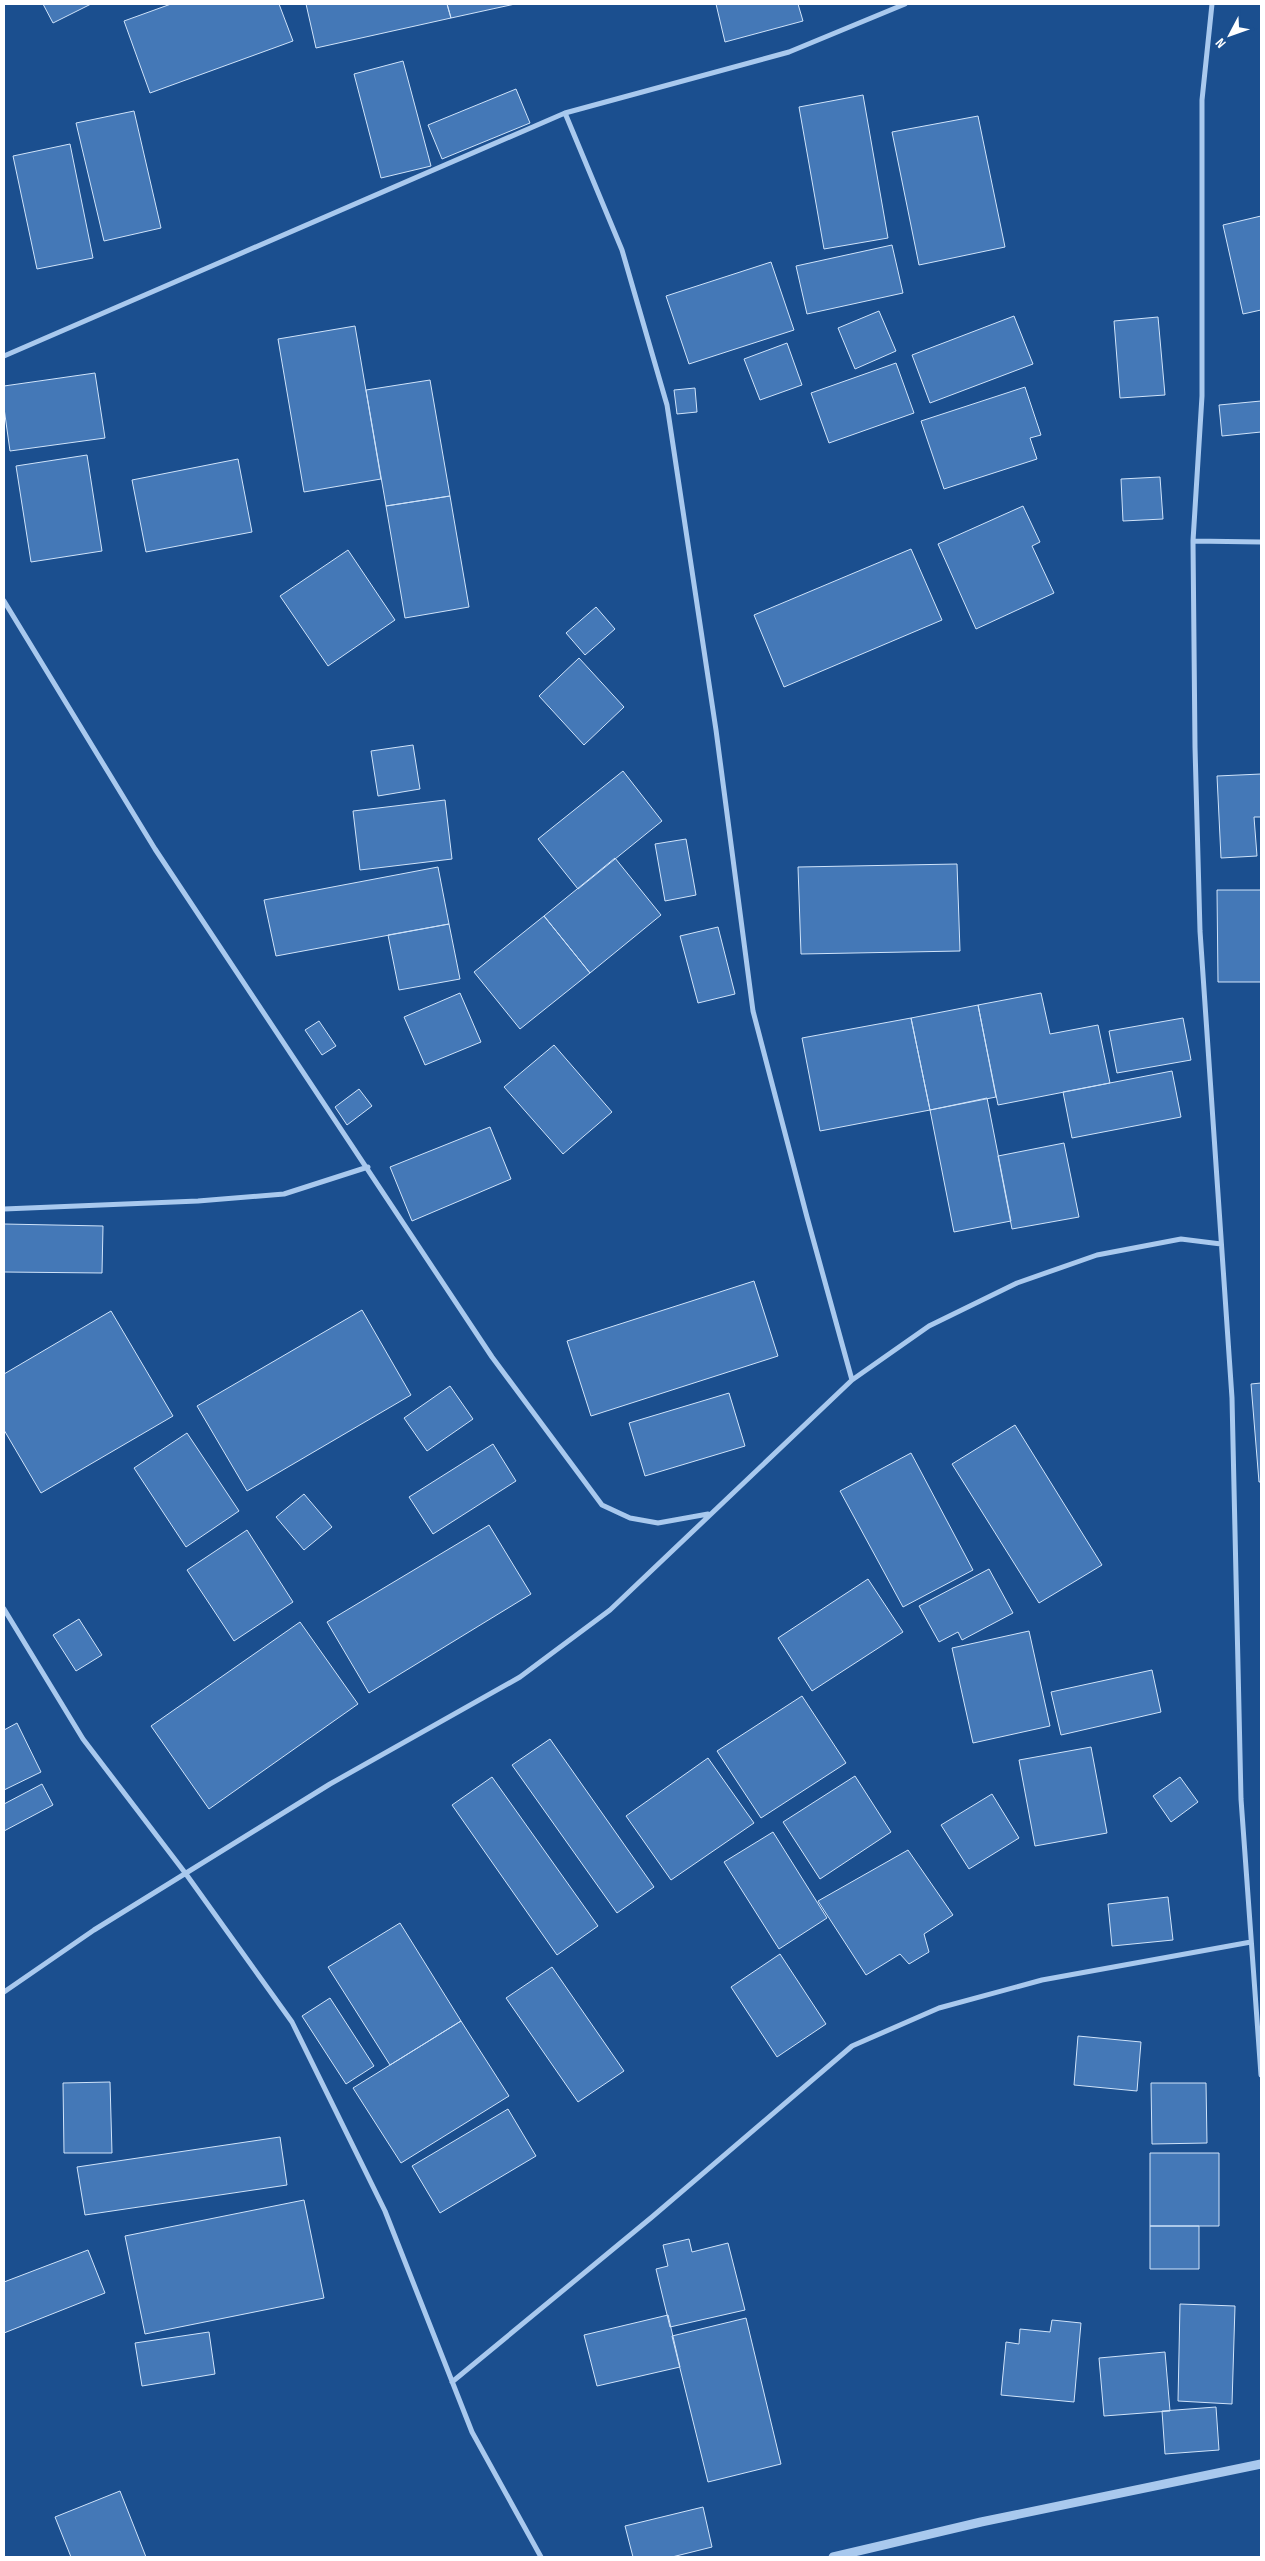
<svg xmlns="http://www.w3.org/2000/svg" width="1265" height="2561" font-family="'Sofia Sans Condensed',sans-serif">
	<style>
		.building { fill: #4478b7; stroke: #cfe3fa }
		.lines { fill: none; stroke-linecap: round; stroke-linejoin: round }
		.minor { stroke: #a9c9ee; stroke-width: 5 }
		.tertiary { stroke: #a9c9ee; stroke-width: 9 }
	</style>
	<rect width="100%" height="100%" fill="#1b4f8f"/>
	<path class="building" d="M 43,4 L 91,4 L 53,23 Z
		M 171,4 L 279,4 L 293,41 L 150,93 L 124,21 Z
		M 306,4 L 447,4 L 451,18 L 316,48 Z
		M 447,4 L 515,4 L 451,18 Z
		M 716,4 L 798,4 L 803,21 L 725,42 Z
		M 403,61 L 431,166 L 381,178 L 354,74 Z
		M 516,89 L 530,123 L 442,159 L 428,125 Z
		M 863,95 L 888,238 L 824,249 L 799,107 Z
		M 134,111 L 161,228 L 104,241 L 76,123 Z
		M 978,116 L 1005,247 L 919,265 L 892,132 Z
		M 70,144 L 93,258 L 37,269 L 13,156 Z
		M 1261,216 L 1261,310 L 1243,314 L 1223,225 Z
		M 892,245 L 903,293 L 807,314 L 796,266 Z
		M 771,262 L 794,330 L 689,364 L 666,296 Z
		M 879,311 L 896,351 L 855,369 L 838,328 Z
		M 1014,316 L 1033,364 L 930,403 L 912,355 Z
		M 1158,317 L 1165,395 L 1120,398 L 1114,321 Z
		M 355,326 L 381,479 L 304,492 L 278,339 Z
		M 787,343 L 802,385 L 760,400 L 744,359 Z
		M 896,363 L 914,413 L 829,443 L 811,393 Z
		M 95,373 L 105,438 L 10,451 L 4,408 L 4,386 Z
		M 430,380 L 450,496 L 386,506 L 366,390 Z
		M 1025,387 L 1041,435 L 1030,438 L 1037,459 L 944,489 L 921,421 Z
		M 695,388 L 697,412 L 677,414 L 674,390 Z
		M 1261,401 L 1261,432 L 1222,436 L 1219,405 Z
		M 87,455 L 102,551 L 31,562 L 16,466 Z
		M 238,459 L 252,532 L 146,552 L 132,480 Z
		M 1160,477 L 1163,519 L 1123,521 L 1121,479 Z
		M 450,496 L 469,607 L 405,618 L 386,506 Z
		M 1023,506 L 1040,542 L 1032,546 L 1054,593 L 976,629 L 938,544 Z
		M 911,549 L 942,620 L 784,687 L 754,615 Z
		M 348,550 L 395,620 L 328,666 L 280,596 Z
		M 596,607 L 615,629 L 585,655 L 566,633 Z
		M 579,658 L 624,707 L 584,745 L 539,696 Z
		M 413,745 L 420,789 L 378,796 L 371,751 Z
		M 623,771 L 662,821 L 578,889 L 538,839 Z
		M 1261,774 L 1261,817 L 1254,817 L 1257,856 L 1221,858 L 1217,776 Z
		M 445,800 L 452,859 L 360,870 L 353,811 Z
		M 686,839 L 696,895 L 665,901 L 655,844 Z
		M 615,858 L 661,915 L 590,973 L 544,916 Z
		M 957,864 L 960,951 L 801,954 L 798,867 Z
		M 438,867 L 449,924 L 276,956 L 264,900 Z
		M 1217,890 L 1261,890 L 1261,982 L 1218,982 Z
		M 544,916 L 590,973 L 520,1029 L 474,972 Z
		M 449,924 L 460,979 L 399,990 L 388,935 Z
		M 718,927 L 735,994 L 698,1003 L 680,936 Z
		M 460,993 L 481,1042 L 425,1065 L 404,1017 Z
		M 1041,993 L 1050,1034 L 1098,1025 L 1110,1083 L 998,1105 L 978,1005 Z
		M 978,1005 L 996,1097 L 930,1110 L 911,1018 Z
		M 911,1018 L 930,1110 L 820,1131 L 802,1038 Z
		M 1183,1018 L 1191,1060 L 1117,1073 L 1109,1031 Z
		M 319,1021 L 336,1046 L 322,1055 L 305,1030 Z
		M 554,1045 L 612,1112 L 563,1154 L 504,1087 Z
		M 1172,1071 L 1181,1117 L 1072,1138 L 1063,1092 Z
		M 359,1089 L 372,1106 L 347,1125 L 335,1107 Z
		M 987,1098 L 1011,1221 L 954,1232 L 930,1110 Z
		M 490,1127 L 511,1179 L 412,1221 L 390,1167 Z
		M 1064,1143 L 1079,1217 L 1012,1229 L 998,1156 Z
		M 4,1224 L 103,1226 L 102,1273 L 4,1272 Z
		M 754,1281 L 778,1356 L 591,1416 L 567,1341 Z
		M 362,1310 L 411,1395 L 247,1491 L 197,1406 Z
		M 111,1311 L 173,1416 L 41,1493 L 4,1430 L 4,1374 Z
		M 1261,1383 L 1261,1482 L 1259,1482 L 1251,1384 Z
		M 450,1386 L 473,1419 L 427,1451 L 404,1418 Z
		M 729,1393 L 745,1446 L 645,1476 L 629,1423 Z
		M 1015,1425 L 1102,1565 L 1039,1603 L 952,1464 Z
		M 187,1433 L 239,1511 L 186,1547 L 134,1468 Z
		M 493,1444 L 516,1481 L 433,1534 L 409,1497 Z
		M 911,1453 L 973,1570 L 903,1607 L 840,1491 Z
		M 304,1494 L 332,1527 L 304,1550 L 276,1517 Z
		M 489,1525 L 531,1594 L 369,1693 L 327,1622 Z
		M 247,1530 L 293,1602 L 234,1641 L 187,1570 Z
		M 989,1569 L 1013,1613 L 962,1640 L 958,1632 L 939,1642 L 919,1606 Z
		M 868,1579 L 903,1632 L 812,1691 L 778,1638 Z
		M 79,1619 L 102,1655 L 76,1671 L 53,1635 Z
		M 300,1622 L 358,1704 L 209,1809 L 151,1726 Z
		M 1029,1631 L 1050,1726 L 973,1743 L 952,1648 Z
		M 1152,1670 L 1161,1712 L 1061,1735 L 1051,1692 Z
		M 802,1696 L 846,1763 L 761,1818 L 717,1751 Z
		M 17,1723 L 41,1772 L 4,1790 L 4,1730 Z
		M 550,1739 L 654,1887 L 617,1913 L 512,1765 Z
		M 1091,1747 L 1107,1833 L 1035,1846 L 1019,1760 Z
		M 708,1758 L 754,1823 L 671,1880 L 626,1816 Z
		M 855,1776 L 891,1832 L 820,1879 L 783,1822 Z
		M 492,1777 L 598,1926 L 557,1955 L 452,1805 Z
		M 1180,1777 L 1198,1802 L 1171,1822 L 1153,1796 Z
		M 42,1784 L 53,1805 L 4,1831 L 4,1804 Z
		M 992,1794 L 1019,1838 L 969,1869 L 941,1825 Z
		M 773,1832 L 827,1918 L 779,1949 L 724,1862 Z
		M 908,1850 L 953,1915 L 924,1934 L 929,1952 L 909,1964 L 900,1954 L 866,1975 L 818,1901 Z
		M 1168,1897 L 1173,1940 L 1112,1946 L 1108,1904 Z
		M 400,1923 L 461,2021 L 390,2065 L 328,1967 Z
		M 780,1954 L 826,2024 L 777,2057 L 731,1987 Z
		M 552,1967 L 624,2071 L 578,2102 L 506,1998 Z
		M 330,1998 L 374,2066 L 346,2084 L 302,2016 Z
		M 461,2021 L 509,2096 L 401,2163 L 353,2088 Z
		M 1078,2036 L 1141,2042 L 1137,2091 L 1074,2085 Z
		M 110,2082 L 112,2153 L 64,2153 L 63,2083 Z
		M 1151,2083 L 1206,2083 L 1207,2143 L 1152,2144 Z
		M 508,2109 L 536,2156 L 440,2213 L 412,2166 Z
		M 280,2137 L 287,2185 L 85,2215 L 77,2167 Z
		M 1150,2153 L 1219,2153 L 1219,2226 L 1150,2226 Z
		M 304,2200 L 324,2298 L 145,2334 L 125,2236 Z
		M 1150,2226 L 1199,2226 L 1199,2269 L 1150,2269 Z
		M 689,2239 L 692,2252 L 728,2243 L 745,2310 L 670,2327 L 656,2269 L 668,2266 L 663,2245 Z
		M 88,2250 L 105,2293 L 4,2333 L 4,2282 Z
		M 1180,2304 L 1235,2306 L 1232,2404 L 1178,2401 Z
		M 668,2315 L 680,2367 L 597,2386 L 584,2335 Z
		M 746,2318 L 781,2464 L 708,2482 L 672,2336 Z
		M 1052,2320 L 1081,2323 L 1074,2402 L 1001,2395 L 1006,2342 L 1019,2344 L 1020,2329 L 1050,2332 Z
		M 209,2332 L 215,2374 L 142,2386 L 135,2343 Z
		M 1165,2352 L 1170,2411 L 1104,2416 L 1099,2358 Z
		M 1216,2407 L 1219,2450 L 1165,2454 L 1162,2411 Z
		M 120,2491 L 146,2557 L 71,2557 L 55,2517 Z
		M 703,2507 L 712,2547 L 672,2557 L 633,2557 L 625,2526 Z"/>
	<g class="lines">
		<path class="minor" d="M 1212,4 L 1202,100 L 1202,396 L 1193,541 L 1195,747 L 1200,931 L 1232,1398 L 1241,1799 L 1261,2075
			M 565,113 L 622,250 L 667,405 L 716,730 L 753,1011 L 807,1217 L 852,1380
			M 4,356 L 565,113 L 789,52 L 905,4
			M 1193,541 L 1261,542
			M 4,601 L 155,849 L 492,1357 L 602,1505 L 630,1518 L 658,1523 L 708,1514
			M 4,1209 L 198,1201 L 284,1194 L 368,1167
			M 4,1609 L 83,1739 L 186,1874 L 292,2022 L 385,2211 L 472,2432 L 541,2557
			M 4,1992 L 94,1930 L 330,1784 L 520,1677 L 610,1610 L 852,1380 L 929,1326 L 1017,1283 L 1097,1255 L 1181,1239 L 1221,1244
			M 452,2382 L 652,2217 L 852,2046 L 939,2008 L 1042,1980 L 1251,1942"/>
		<path class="tertiary" d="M 833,2557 L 981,2522 L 1261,2464"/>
	</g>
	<rect width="1265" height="2561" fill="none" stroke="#ffffff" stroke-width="10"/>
	<g transform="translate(1230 35) rotate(229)" stroke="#1b4f8f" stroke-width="4" paint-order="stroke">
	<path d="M0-4L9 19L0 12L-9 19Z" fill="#ffffff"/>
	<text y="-8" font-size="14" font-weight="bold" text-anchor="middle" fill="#ffffff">N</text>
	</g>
</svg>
